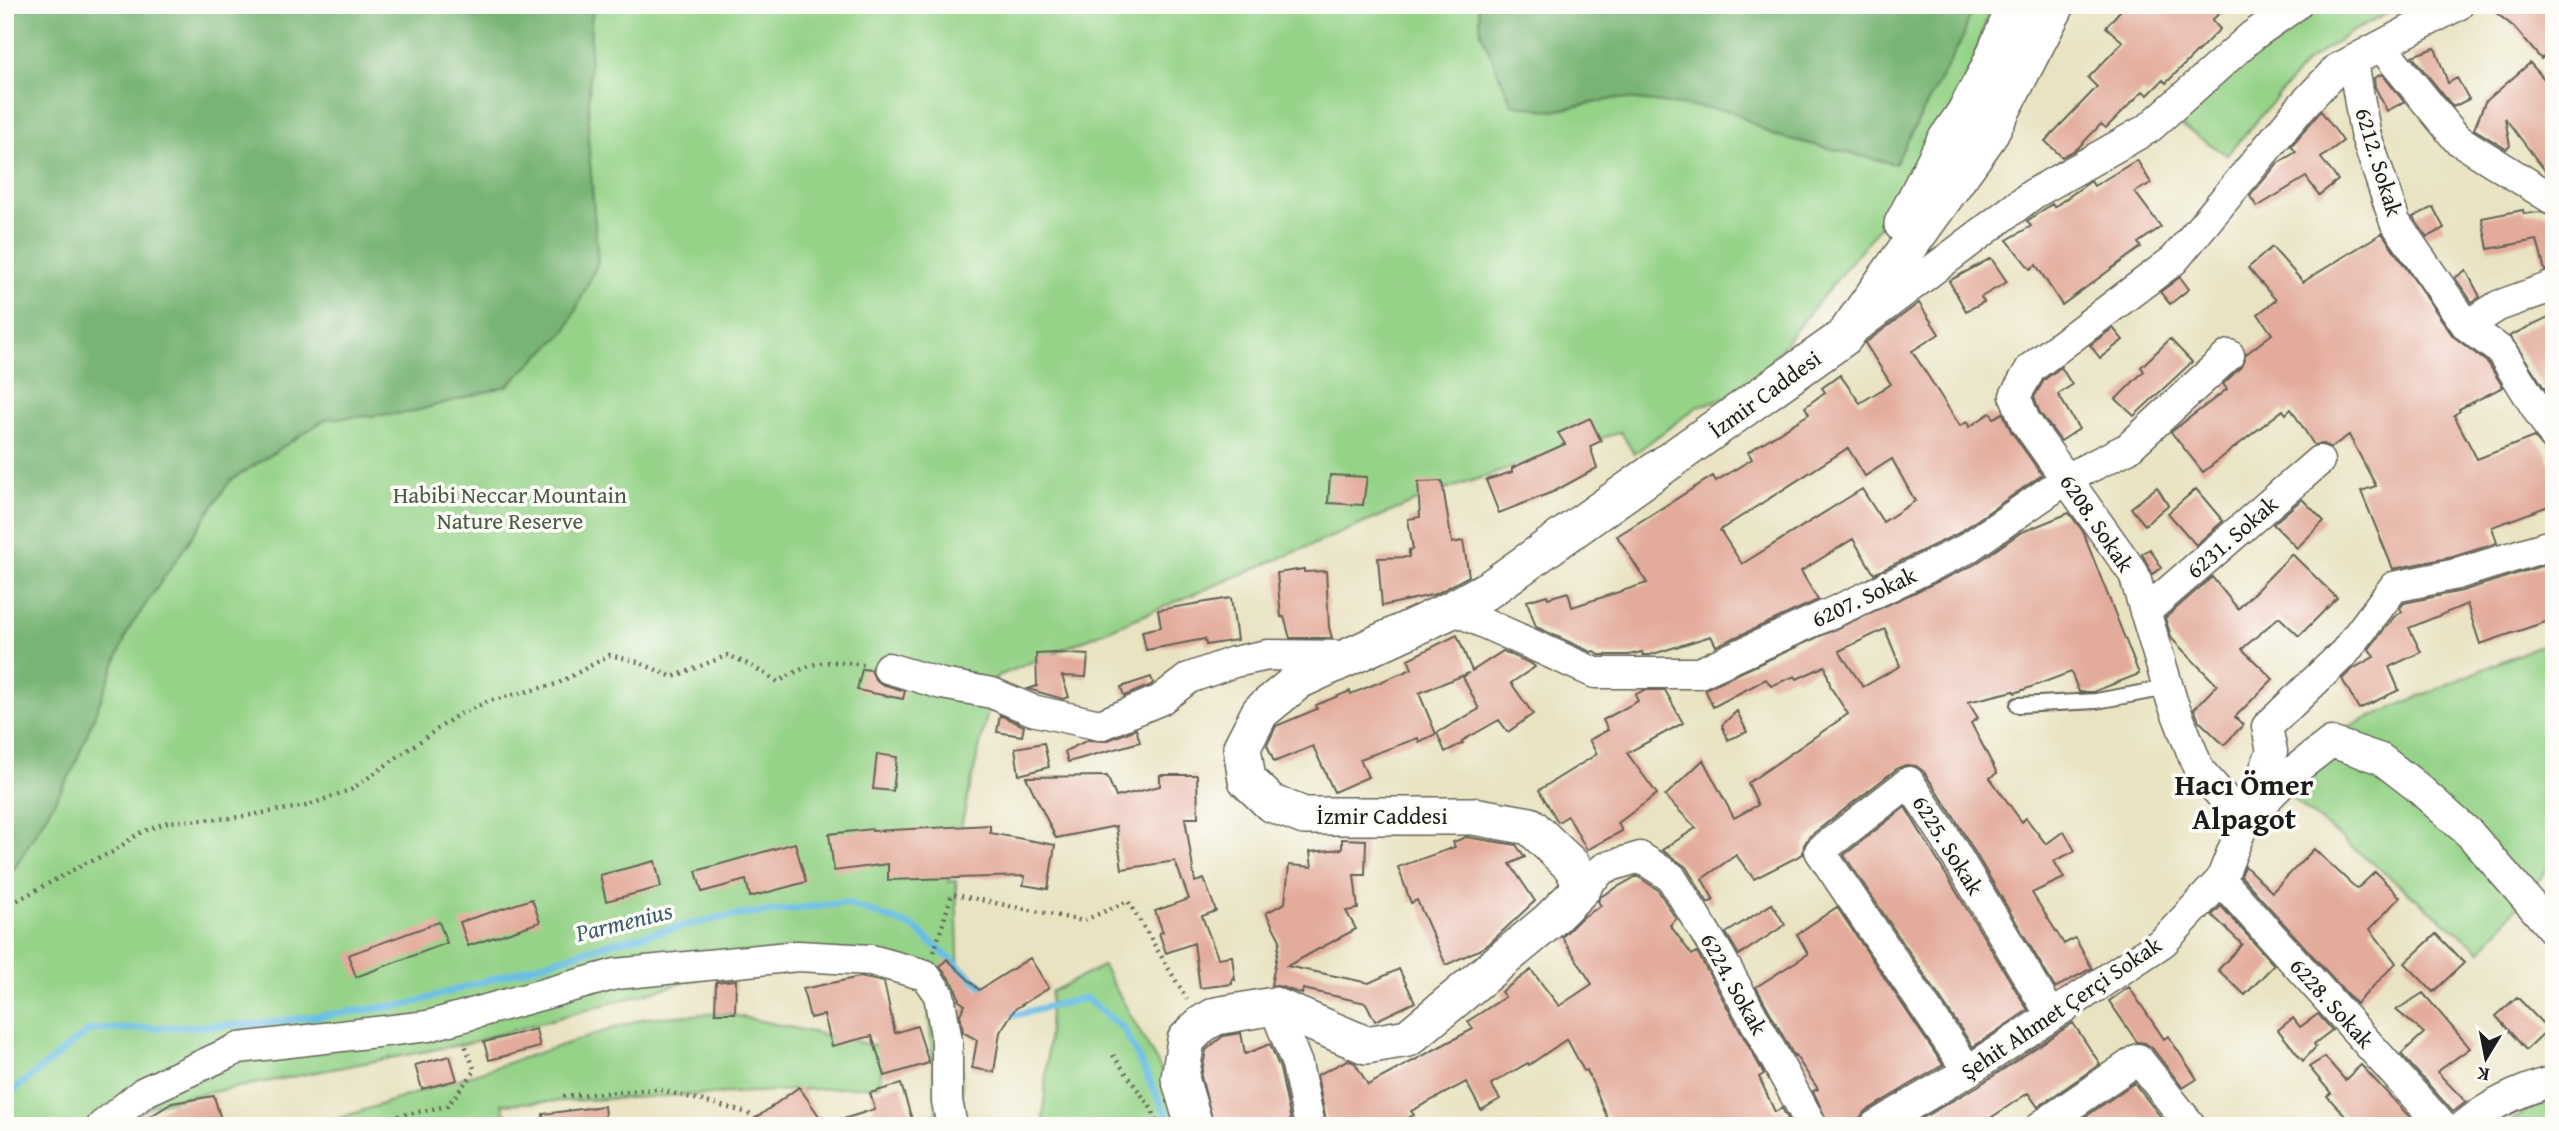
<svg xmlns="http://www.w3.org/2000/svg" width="2559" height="1131" font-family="'Gentium Book Plus',serif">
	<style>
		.green { fill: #95d388; stroke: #587852; stroke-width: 2 }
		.forest { fill: #78b574; stroke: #4a6848; stroke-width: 2 }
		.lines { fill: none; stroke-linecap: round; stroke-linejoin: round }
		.stream { stroke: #6abee6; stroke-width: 7 }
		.building { fill: #e3ab9b; fill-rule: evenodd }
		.service-casing { stroke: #646256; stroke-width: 18 }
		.minor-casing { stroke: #646256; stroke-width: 33 }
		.tertiary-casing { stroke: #646256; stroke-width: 40 }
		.path { stroke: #646256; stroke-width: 4.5; stroke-dasharray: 2 5; stroke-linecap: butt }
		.service { stroke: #fff; stroke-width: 14 }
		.minor { stroke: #fff; stroke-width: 30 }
		.tertiary { stroke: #fff; stroke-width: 37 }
		.labels { text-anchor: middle; stroke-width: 7; stroke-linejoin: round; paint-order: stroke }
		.street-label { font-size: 23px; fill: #1c1c1c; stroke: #fdfcf7 }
		.park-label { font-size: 23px; fill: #465c42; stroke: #fdfcf7 }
		.water-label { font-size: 24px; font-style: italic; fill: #3b5d6d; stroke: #fdfcf7 }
		.district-label { font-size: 30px; font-weight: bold; fill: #1c1c1c; stroke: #fdfcf7 }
	</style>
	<rect width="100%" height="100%" fill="#fdfcf7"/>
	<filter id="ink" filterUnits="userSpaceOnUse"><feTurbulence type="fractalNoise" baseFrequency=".0143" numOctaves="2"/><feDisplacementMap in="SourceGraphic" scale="14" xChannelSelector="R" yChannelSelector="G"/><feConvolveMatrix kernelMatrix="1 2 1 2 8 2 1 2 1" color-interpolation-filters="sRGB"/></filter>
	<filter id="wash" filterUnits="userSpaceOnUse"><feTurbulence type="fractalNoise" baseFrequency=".00686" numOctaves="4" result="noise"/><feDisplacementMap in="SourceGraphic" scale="28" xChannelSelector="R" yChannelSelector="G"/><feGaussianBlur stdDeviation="1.57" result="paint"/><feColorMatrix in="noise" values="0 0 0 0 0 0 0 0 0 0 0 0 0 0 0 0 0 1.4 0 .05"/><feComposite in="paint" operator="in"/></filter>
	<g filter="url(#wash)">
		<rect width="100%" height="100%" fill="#e9e3c2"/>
		<path class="green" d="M 5,5 L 1991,5 L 1948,142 L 1747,390 L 1697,407 L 1634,454 L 1621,432 L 1441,491 L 996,677 L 948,882 L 956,881 L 963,1126 L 938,1126 L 926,978 L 902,962 L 722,972 L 469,1043 L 186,1097 L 153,1105 L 115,1126 L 5,1126 Z
			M 2308,5 L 2404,5 L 2351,32 L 2308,61 L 2227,155 L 2179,124 Z
			M 2554,639 L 2554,861 L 2481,951 L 2253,767 Z
			M 1103,966 L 1181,1105 L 1190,1126 L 1043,1126 L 1051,992 Z
			M 724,1013 L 885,1048 L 879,1086 L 502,1104 L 509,1126 L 315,1126 L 645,1018 Z
			M 2554,1098 L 2554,1126 L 2505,1126 L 2534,1105 Z"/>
		<path class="forest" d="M 5,5 L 594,5 L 591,22 L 588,137 L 598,262 L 566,331 L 507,386 L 408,413 L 326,419 L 230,481 L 129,629 L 72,772 L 5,884 Z
			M 1478,5 L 1973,5 L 1963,37 L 1895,164 L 1773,135 L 1731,111 L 1618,98 L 1553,111 L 1512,104 L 1481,33 Z"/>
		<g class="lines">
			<path class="stream" d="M 1006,1007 L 1015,1015 L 1085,998 L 1124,1029 L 1172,1126
				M 5,1097 L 90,1030 L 258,1024 L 409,1004 L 614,942 L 723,917 L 845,903 L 913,927 L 989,992"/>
		</g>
		<g id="blocks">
			<path class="building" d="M 2125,5 L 2229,5 L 2212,20 L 2220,29 L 2166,83 L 2163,80 L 2148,95 L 2143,91 L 2106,128 L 2101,124 L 2077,149 L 2062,157 L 2045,141 L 2097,87 L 2088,78 L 2123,42 L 2106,27 Z
				M 2486,5 L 2554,5 L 2554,48 L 2541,59 L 2514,27 Z
				M 2435,48 L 2448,83 L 2457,78 L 2469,99 L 2453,107 L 2412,56 Z
				M 2530,63 L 2554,90 L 2554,179 L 2549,176 L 2505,118 L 2510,146 L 2506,149 L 2474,129 L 2485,102 Z
				M 2382,74 L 2404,102 L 2387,111 L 2375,87 L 2374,78 Z
				M 2321,111 L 2343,141 L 2321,158 L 2338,180 L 2319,195 L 2306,177 L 2257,207 L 2250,196 L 2278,163 L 2296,152 L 2291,146 Z
				M 2137,160 L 2151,183 L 2135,192 L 2161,227 L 2138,243 L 2141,247 L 2062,305 L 2036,265 L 2030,269 L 2007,240 L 2031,226 L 2027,221 L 2052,204 L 2054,207 L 2091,181 L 2094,186 Z
				M 2433,207 L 2444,228 L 2427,237 L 2413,217 Z
				M 2523,210 L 2524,214 L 2540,212 L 2554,217 L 2554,269 L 2545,271 L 2537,240 L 2488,249 L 2482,218 Z
				M 2382,233 L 2453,336 L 2488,363 L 2503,387 L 2459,409 L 2460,411 L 2454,415 L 2477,459 L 2534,437 L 2546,451 L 2554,473 L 2554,504 L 2492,527 L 2497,543 L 2453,557 L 2393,569 L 2361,491 L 2376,486 L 2349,435 L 2330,448 L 2324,444 L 2314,445 L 2291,409 L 2286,414 L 2283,410 L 2203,472 L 2171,432 L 2227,389 L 2223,384 L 2241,367 L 2246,354 L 2272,334 L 2258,314 L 2276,300 L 2248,268 L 2272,247 L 2303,282 Z
				M 1991,258 L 2007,282 L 1981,297 L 1984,302 L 1966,311 L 1949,281 Z
				M 2466,270 L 2480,297 L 2472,302 L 2455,278 Z
				M 2180,277 L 2189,289 L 2170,304 L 2160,292 Z
				M 1919,303 L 1939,334 L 1912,351 L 1960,426 L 1967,422 L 1969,427 L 1990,413 L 1994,418 L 2003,413 L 2011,431 L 2042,475 L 1957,534 L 1874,574 L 1853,539 L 1801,571 L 1818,600 L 1716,646 L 1711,636 L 1650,655 L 1643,655 L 1642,652 L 1629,655 L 1599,655 L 1594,651 L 1591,652 L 1536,627 L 1527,601 L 1547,595 L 1548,598 L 1568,592 L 1572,607 L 1647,583 L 1617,536 L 1713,476 L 1716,481 L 1752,459 L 1748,452 L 1809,414 L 1805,407 L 1825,392 L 1822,388 L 1840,375 L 1860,403 L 1891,384 L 1865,343 ZM 1848,448 L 1865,476 L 1892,459 L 1915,501 L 1883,522 L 1862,489 L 1742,564 L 1720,530 Z
				M 2554,314 L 2554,403 L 2510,336 Z
				M 2113,328 L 2123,340 L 2100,358 L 2090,345 Z
				M 2170,339 L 2192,362 L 2134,416 L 2116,399 L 2144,371 L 2141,367 Z
				M 2061,367 L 2072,385 L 2058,394 L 2079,429 L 2061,441 L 2040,413 L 2034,397 L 2044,380 Z
				M 1590,418 L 1601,441 L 1590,446 L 1597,468 L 1555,491 L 1499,513 L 1486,480 L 1512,472 L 1512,468 L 1565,444 L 1558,433 Z
				M 1330,475 L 1367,477 L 1363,505 L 1328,503 Z
				M 1442,481 L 1452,543 L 1463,541 L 1469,576 L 1436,594 L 1382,606 L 1378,558 L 1409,557 L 1409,550 L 1413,549 L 1408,519 L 1420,517 L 1418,482 Z
				M 2157,487 L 2168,505 L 2145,525 L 2131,508 Z
				M 2196,489 L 2223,521 L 2196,545 L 2168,513 Z
				M 2302,499 L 2324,521 L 2297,548 L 2273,524 Z
				M 2069,513 L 2082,530 L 2139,674 L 2093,692 L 2079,692 L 2071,672 L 2015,693 L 2014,691 L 1968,702 L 1978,718 L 1971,723 L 1997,773 L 1990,778 L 2022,822 L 2026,818 L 2046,844 L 2064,831 L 2075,851 L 2054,861 L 2064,878 L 2032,893 L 2064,944 L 2075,938 L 2092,968 L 2055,988 L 1954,817 L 1924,772 L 1916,766 L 1906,765 L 1898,768 L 1809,837 L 1804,845 L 1803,854 L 1754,879 L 1736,855 L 1702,879 L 1714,900 L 1708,903 L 1686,867 L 1662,850 L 1696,828 L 1665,796 L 1703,760 L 1734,818 L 1758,805 L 1748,783 L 1848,714 L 1831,688 L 1825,666 L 1797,679 L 1795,676 L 1771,686 L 1766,679 L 1713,707 L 1705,689 L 1974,565 L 2020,533 ZM 1885,629 L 1900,666 L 1863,687 L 1839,651 Z
				M 2150,549 L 2162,568 L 2152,574 L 2142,554 Z
				M 2292,554 L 2337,598 L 2299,636 L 2279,617 L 2242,649 L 2273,679 L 2235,717 L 2243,725 L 2224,745 L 2199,721 L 2194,709 L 2217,685 L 2172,639 L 2165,618 L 2212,577 L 2238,609 Z
				M 2554,562 L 2554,619 L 2480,644 L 2467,604 L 2409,628 L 2421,652 L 2389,667 L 2399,690 L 2359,709 L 2342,679 L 2354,668 L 2374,657 L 2369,649 L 2394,617 L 2402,612 L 2400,608 L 2404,603 L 2462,591 Z
				M 1304,569 L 1304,572 L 1326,571 L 1329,627 L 1332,638 L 1290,638 L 1284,617 L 1281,617 L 1277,573 Z
				M 1231,598 L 1237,640 L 1206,645 L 1205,639 L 1146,650 L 1142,631 L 1161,627 L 1158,610 Z
				M 1457,635 L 1472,671 L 1503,651 L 1532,664 L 1535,667 L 1511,683 L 1533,714 L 1508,732 L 1499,720 L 1462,741 L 1463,743 L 1445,752 L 1437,733 L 1479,709 L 1463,677 L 1469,673 L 1419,693 L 1436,734 L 1419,742 L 1418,738 L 1360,759 L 1368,777 L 1334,792 L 1313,746 L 1274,762 L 1267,745 L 1276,726 L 1317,709 L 1316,705 L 1350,691 L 1351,694 L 1412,669 L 1408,659 Z
				M 1055,653 L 1088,655 L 1086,677 L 1062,676 L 1069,697 L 1063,699 L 1028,689 L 1037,686 L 1036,654 Z
				M 862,669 L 871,670 L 875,679 L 882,684 L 905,691 L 903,699 L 857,690 Z
				M 1151,677 L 1153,683 L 1151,685 L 1124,696 L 1121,687 Z
				M 1644,690 L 1665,690 L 1683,723 L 1627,753 L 1657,794 L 1618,823 L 1622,831 L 1587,850 L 1568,816 L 1558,822 L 1539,790 L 1597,754 L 1589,740 L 1608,730 L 1603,720 L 1638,701 L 1635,695 Z
				M 1737,711 L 1747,732 L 1728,740 L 1722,725 Z
				M 1000,715 L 1024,726 L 1022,736 L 997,732 Z
				M 1136,729 L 1140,742 L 1068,762 L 1065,751 L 1088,740 L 1106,741 Z
				M 1044,743 L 1049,767 L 1019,775 L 1015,748 Z
				M 877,754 L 897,757 L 893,791 L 873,789 Z
				M 1160,775 L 1197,775 L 1198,818 L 1185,818 L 1195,882 L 1204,879 L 1216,911 L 1202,916 L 1218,958 L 1232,956 L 1235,980 L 1232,979 L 1232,984 L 1200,988 L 1194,943 L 1166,953 L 1159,933 L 1163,932 L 1155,911 L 1189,899 L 1175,861 L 1122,869 L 1116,826 L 1056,838 L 1026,777 L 1107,776 L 1116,797 L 1160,786 Z
				M 1905,807 L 2028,1010 L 1973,1047 L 1844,855 Z
				M 990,825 L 990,833 L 1055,845 L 1048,889 L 1023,885 L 1025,876 L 888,880 L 888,864 L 834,871 L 829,834 L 872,829 L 872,831 Z
				M 1466,837 L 1516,845 L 1525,857 L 1510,864 L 1535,901 L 1491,942 L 1481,949 L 1446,965 L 1417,900 L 1411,903 L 1398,867 L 1455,847 L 1453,842 Z
				M 1342,839 L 1366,840 L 1365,875 L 1354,875 L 1358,909 L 1346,911 L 1356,929 L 1287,966 L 1369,983 L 1399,969 L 1415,1002 L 1375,1021 L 1366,1003 L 1303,989 L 1302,994 L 1282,987 L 1271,985 L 1280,940 L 1266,913 L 1285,903 L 1289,865 L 1312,867 L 1310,852 L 1342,849 Z
				M 795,843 L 806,882 L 750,897 L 746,880 L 702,892 L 696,871 Z
				M 2314,849 L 2357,889 L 2375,872 L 2400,897 L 2370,929 L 2396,963 L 2356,1004 L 2241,876 L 2245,866 L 2272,892 Z
				M 655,861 L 661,887 L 606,901 L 600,875 Z
				M 1637,876 L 1658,890 L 1676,919 L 1670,925 L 1692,955 L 1697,952 L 1764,1074 L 1759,1077 L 1775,1112 L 1782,1108 L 1792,1126 L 1611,1126 L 1587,1070 L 1584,1071 L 1567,1039 L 1529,1065 L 1528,1063 L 1491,1084 L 1500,1099 L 1481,1110 L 1466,1082 L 1411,1111 L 1414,1115 L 1393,1126 L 1327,1126 L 1317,1075 L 1348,1060 L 1355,1063 L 1368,1085 L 1473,1029 L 1468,1021 L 1505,997 L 1501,992 L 1531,970 L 1559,1006 L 1592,984 L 1562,937 L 1581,918 L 1601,906 L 1598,901 L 1600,897 Z
				M 532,899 L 540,922 L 468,946 L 460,922 Z
				M 1772,904 L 1785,925 L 1739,955 L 1726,933 Z
				M 2221,906 L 2274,965 L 2245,995 L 2218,970 L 2242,944 L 2212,915 Z
				M 1837,907 L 1943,1065 L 1866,1111 L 1859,1119 L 1848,1126 L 1829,1126 L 1813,1091 L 1818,1089 L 1795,1055 L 1794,1056 L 1756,987 L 1808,954 L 1797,934 Z
				M 439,922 L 447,943 L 356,977 L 348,955 Z
				M 2436,934 L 2464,963 L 2433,992 L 2405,963 Z
				M 1030,958 L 1049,988 L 1015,1009 L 1000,1032 L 994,1072 L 972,1068 L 977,1040 L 963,1032 L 960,1014 L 965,1005 L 958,1000 L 959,998 L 954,985 L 940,966 L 947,959 L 979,990 Z
				M 860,977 L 884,982 L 895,1033 L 917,1026 L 929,1063 L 885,1076 L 872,1036 L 832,1046 L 824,1015 L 810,1018 L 803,989 Z
				M 736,980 L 735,1013 L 715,1013 L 716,982 Z
				M 2129,987 L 2164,1039 L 2168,1036 L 2197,1079 L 2183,1088 L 2152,1048 L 2145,1043 L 2137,1042 L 2109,1001 Z
				M 2423,993 L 2470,1048 L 2437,1072 L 2466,1102 L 2453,1112 L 2401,1054 L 2424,1033 L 2396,1010 Z
				M 2517,997 L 2548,1029 L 2526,1050 L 2496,1016 Z
				M 2318,1014 L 2332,1030 L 2314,1044 L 2316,1047 L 2303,1061 L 2278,1030 L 2293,1018 L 2300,1027 Z
				M 2073,1023 L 2100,1064 L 2038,1107 L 2028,1093 L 1992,1117 L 1998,1126 L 1922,1126 L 1919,1120 L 1978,1086 Z
				M 536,1029 L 540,1047 L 489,1060 L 484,1042 Z
				M 1241,1033 L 1245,1054 L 1270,1044 L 1280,1069 L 1292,1126 L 1214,1126 L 1201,1077 L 1206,1050 L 1223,1036 Z
				M 450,1056 L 457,1080 L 422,1089 L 415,1065 Z
				M 2325,1057 L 2345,1080 L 2361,1065 L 2418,1126 L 2354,1126 L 2327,1096 L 2331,1093 L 2309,1067 Z
				M 2134,1083 L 2168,1126 L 2072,1126 Z
				M 901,1084 L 914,1126 L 835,1126 L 834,1122 L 875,1109 L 870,1093 Z
				M 799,1087 L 826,1126 L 745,1126 Z
				M 214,1096 L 221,1120 L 194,1126 L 135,1126 L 172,1103 Z
				M 604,1106 L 606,1126 L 544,1126 L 543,1114 Z"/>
		</g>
	</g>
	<g filter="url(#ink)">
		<use href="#blocks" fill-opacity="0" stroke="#646256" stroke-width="2"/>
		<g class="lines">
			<defs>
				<path id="service" d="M 2018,705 L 2096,701 L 2168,688"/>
				<path id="minor" d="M 2458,5 L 2337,69 L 2302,106 L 2174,260 L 2031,368 L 2015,396 L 2025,421 L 2134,574 L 2172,701 L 2199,770 L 2244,821 L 2295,770 L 2331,742 L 2381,759 L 2416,786 L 2470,834 L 2554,931
					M 2381,46 L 2457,139 L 2554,200
					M 2353,61 L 2365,133 L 2395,222 L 2467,326
					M 2554,286 L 2498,306 L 2467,326 L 2501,351 L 2554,436
					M 1861,324 L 2033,194 L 2149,128 L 2252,36 L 2296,5
					M 1453,609 L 1595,673 L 1699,673 L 1860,600 L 1966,549 L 2068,478 L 2128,448 L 2229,355
					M 2145,612 L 2319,461
					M 888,668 L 942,684 L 992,693 L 1032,710 L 1100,725 L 1160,700 L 1189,678 L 1234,662 L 1268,655 L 1351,656
					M 2221,880 L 2442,1126
					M 1583,887 L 1604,868 L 1640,857 L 1671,877 L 1719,955 L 1812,1126
					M 1274,1006 L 1297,1064 L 1310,1126
					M 1968,1071 L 1820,851 L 1909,782 L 1939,827 L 2051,1015
					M 102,1126 L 144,1092 L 239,1048 L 428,1026 L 616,974 L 798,956 L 871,960 L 925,975 L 939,995 L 947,1041 L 947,1101 L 952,1126
					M 1875,1126 L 1968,1071 L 2163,942 L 2221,880 L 2272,751 L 2267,727 L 2345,652 L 2394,587 L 2457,574 L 2554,544
					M 2041,1126 L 2138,1059 L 2191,1126
					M 2464,1126 C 2490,1104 2522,1090 2554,1081"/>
				<path id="tertiary" d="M 1903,224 L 1945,142 L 1964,115 L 1988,71 L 2016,5
					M 1194,1126 L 1180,1078 L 1186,1040 L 1202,1024 L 1216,1016 L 1274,1006 L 1366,1045 L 1408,1038 L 1549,921 L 1583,887 L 1572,866 L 1530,826 L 1473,816 L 1304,816 L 1271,803 L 1247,780 L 1242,747 L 1260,712 L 1299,680 L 1453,609 L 1491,588 L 1844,337 L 1988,136 L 2056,5"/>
			</defs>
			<use href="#service" class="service-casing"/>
			<use href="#minor" class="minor-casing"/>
			<use href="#tertiary" class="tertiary-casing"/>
			<path class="path" d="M 5,907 L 86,863 L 113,852 L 139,833 L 168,822 L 232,818 L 306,806 L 352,789 L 456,716 L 489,701 L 557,684 L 610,655 L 638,662 L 673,677 L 728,655 L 750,665 L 778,682 C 814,661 822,659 863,665
				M 934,952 L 952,894 L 1083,921 L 1128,901 L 1187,999
				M 1113,1055 L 1153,1111 L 1156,1126
				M 563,1096 L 658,1089 L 748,1113 L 763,1126
				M 350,1126 L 447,1106 L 475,1071 L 464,1042"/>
			<use href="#service" class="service"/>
			<use href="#minor" class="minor"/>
			<use href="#tertiary" class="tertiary"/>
		</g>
	</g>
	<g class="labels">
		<g class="street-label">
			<text transform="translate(2379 162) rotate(73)" y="8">6212. Sokak</text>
			<text transform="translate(1765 394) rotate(-36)" y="8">İzmir Caddesi</text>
			<text transform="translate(2097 523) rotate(56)" y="8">6208. Sokak</text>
			<text transform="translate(2232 537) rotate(-41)" y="8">6231. Sokak</text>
			<text transform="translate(1864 597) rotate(-25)" y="8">6207. Sokak</text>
			<text x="1382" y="824">İzmir Caddesi</text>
			<text transform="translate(1948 845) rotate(58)" y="8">6225. Sokak</text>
			<text transform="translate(1734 984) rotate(61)" y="8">6224. Sokak</text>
			<text transform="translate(2332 1003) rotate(48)" y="8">6228. Sokak</text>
			<text transform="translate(2061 1008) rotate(-34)" y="8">Şehit Ahmet Çerçi Sokak</text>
		</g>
		<g class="park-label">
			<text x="510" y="503">Habibi Neccar Mountain<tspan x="510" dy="26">Nature Reserve</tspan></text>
		</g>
		<g class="water-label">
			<text transform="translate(624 922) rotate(-14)" y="8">Parmenius</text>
		</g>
		<g class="district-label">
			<text x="2244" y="795">Hacı Ömer<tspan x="2244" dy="34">Alpagot</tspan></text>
		</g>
	</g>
	<rect width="2559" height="1131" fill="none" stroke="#fdfcf7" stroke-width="28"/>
	<g transform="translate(2486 1058) rotate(190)" stroke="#fdfcf7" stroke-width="5" paint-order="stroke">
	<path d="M0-5L12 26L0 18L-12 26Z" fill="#1c1c1c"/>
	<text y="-10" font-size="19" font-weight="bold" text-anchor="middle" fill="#1c1c1c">K</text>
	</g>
</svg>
